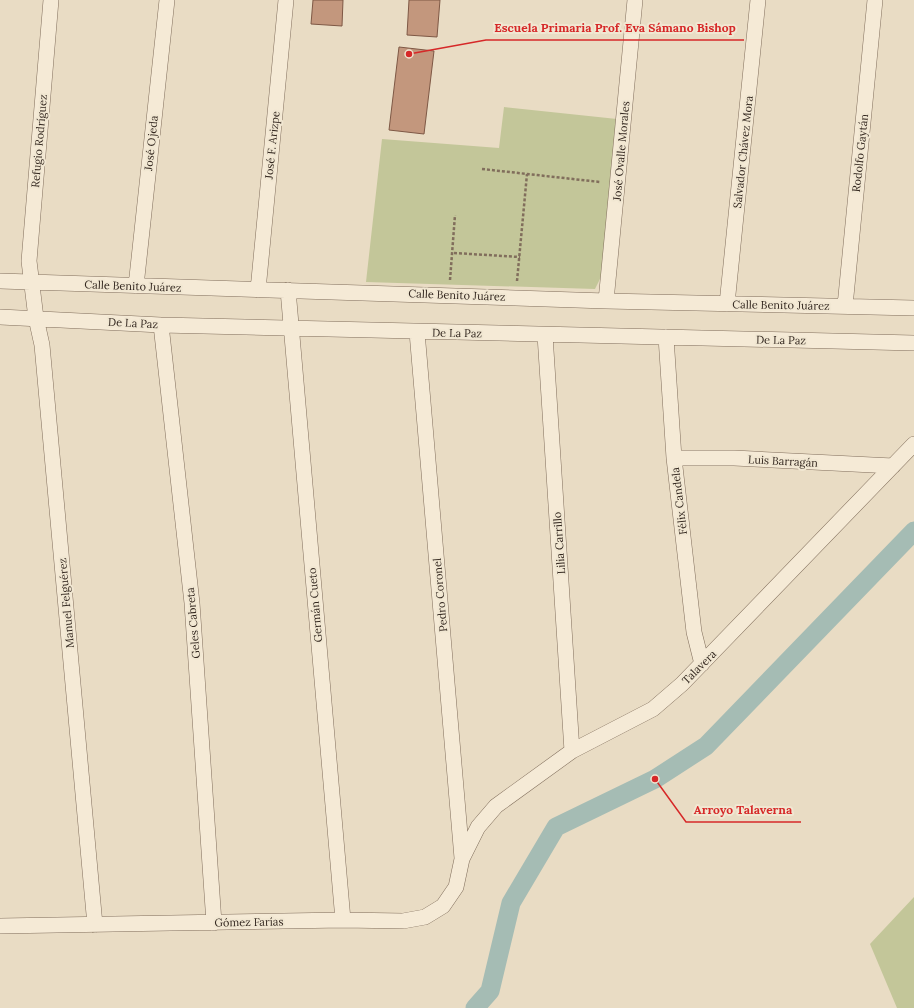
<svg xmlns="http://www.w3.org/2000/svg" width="914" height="1008" font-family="Lora,serif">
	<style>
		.green { fill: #c3c699 }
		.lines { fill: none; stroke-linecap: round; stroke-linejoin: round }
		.canal { stroke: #a5bcb4; stroke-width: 19 }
		.building { fill: #c3977d; stroke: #7e5845 }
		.minor-casing { stroke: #816e5c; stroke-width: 16 }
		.path { stroke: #816e5c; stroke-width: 2.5; stroke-dasharray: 3 2; stroke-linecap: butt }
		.minor { stroke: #f5ead6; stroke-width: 15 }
		.labels { text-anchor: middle; stroke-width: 4; stroke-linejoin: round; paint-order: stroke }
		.street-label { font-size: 11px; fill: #33271f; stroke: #f1e7d2 }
		.leader { fill: none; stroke: #d62828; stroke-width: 1.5 }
		.callout-dot { fill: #d62828; stroke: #f1e7d2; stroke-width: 1.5 }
		.callout-label { font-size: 12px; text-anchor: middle; font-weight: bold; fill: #d62828; stroke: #f1e7d2; stroke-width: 4; stroke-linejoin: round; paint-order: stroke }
	</style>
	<rect width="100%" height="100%" fill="#e9dcc4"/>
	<path class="green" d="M 504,107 L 617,119 L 603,273 L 595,289 L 366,282 L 382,139 L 499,148 Z
		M 914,897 L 914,1008 L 897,1008 L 870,944 Z"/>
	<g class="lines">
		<path class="canal" d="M 475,1008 L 490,991 L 511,903 L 556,827 L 655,779 L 706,746 L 914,531"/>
	</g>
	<path class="building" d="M 313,0 L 343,0 L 342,26 L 311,24 Z
		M 409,0 L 440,0 L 437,37 L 407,35 Z
		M 399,47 L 434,51 L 424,134 L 389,130 Z"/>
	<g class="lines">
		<defs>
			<path id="minor" d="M 51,0 L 29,261 L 36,318 L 42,345 L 95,925
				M 0,281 L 606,301 L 914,308
				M 136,286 L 167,0
				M 258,290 L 286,0
				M 288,290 L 343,920
				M 606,301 L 635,0
				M 727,304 L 758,0
				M 845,306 L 875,0
				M 0,317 L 161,325 L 914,343
				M 161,325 L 192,603 L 214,923
				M 417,332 L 462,858
				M 545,335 L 572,751
				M 666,337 L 674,458 L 694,632 L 702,664
				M 674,458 L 734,458 L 893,466
				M 0,926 L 343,920 L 403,921 L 425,917 L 443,906 L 456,887 L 462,859 L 478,827 L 496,806 L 572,751 L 653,709 L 682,684 L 914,444"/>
		</defs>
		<use href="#minor" class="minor-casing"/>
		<path class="path" d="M 482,169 L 600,182
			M 454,253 L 520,257
			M 450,280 L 455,215
			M 517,281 L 527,174"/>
		<use href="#minor" class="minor"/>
	</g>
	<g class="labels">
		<g class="street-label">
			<text transform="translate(39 141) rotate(-85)" y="4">Refugio Rodríguez</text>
			<text transform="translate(151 143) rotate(-84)" y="4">José Ojeda</text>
			<text transform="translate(272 145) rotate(-84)" y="4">José F. Arizpe</text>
			<text transform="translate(621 151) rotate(-85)" y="4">José Ovalle Morales</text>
			<text transform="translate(743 152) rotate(-84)" y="4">Salvador Chávez Mora</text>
			<text transform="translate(860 153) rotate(-84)" y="4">Rodolfo Gaytán</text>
			<text transform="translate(133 286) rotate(2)" y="4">Calle Benito Juárez</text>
			<text transform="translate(457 295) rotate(2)" y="4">Calle Benito Juárez</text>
			<text transform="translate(781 305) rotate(1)" y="4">Calle Benito Juárez</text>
			<text transform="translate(133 323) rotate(3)" y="4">De La Paz</text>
			<text transform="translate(457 333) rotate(1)" y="4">De La Paz</text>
			<text transform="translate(781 340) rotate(1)" y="4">De La Paz</text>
			<text transform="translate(783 461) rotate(3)" y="4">Luis Barragán</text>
			<text transform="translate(679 501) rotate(-97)" y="4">Félix Candela</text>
			<text transform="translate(559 543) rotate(-94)" y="4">Lilia Carrillo</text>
			<text transform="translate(440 595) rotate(-95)" y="4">Pedro Coronel</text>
			<text transform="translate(66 603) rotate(-95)" y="4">Manuel Felguérez</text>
			<text transform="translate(315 605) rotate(-95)" y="4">Germán Cueto</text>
			<text transform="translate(193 623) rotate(-95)" y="4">Geles Cabreta</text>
			<text transform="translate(699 667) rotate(-45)" y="4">Talavera</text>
			<text transform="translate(249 922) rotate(-1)" y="4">Gómez Farías</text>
		</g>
	</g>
	<path class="leader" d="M409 54L486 40H744M655 779L686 822H801"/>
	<g class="callout-dot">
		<circle cx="409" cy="54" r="4"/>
		<circle cx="655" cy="779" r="4"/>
	</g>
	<g class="callout-label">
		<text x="615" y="32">Escuela Primaria Prof. Eva Sámano Bishop</text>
		<text x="743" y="814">Arroyo Talaverna</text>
	</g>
</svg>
